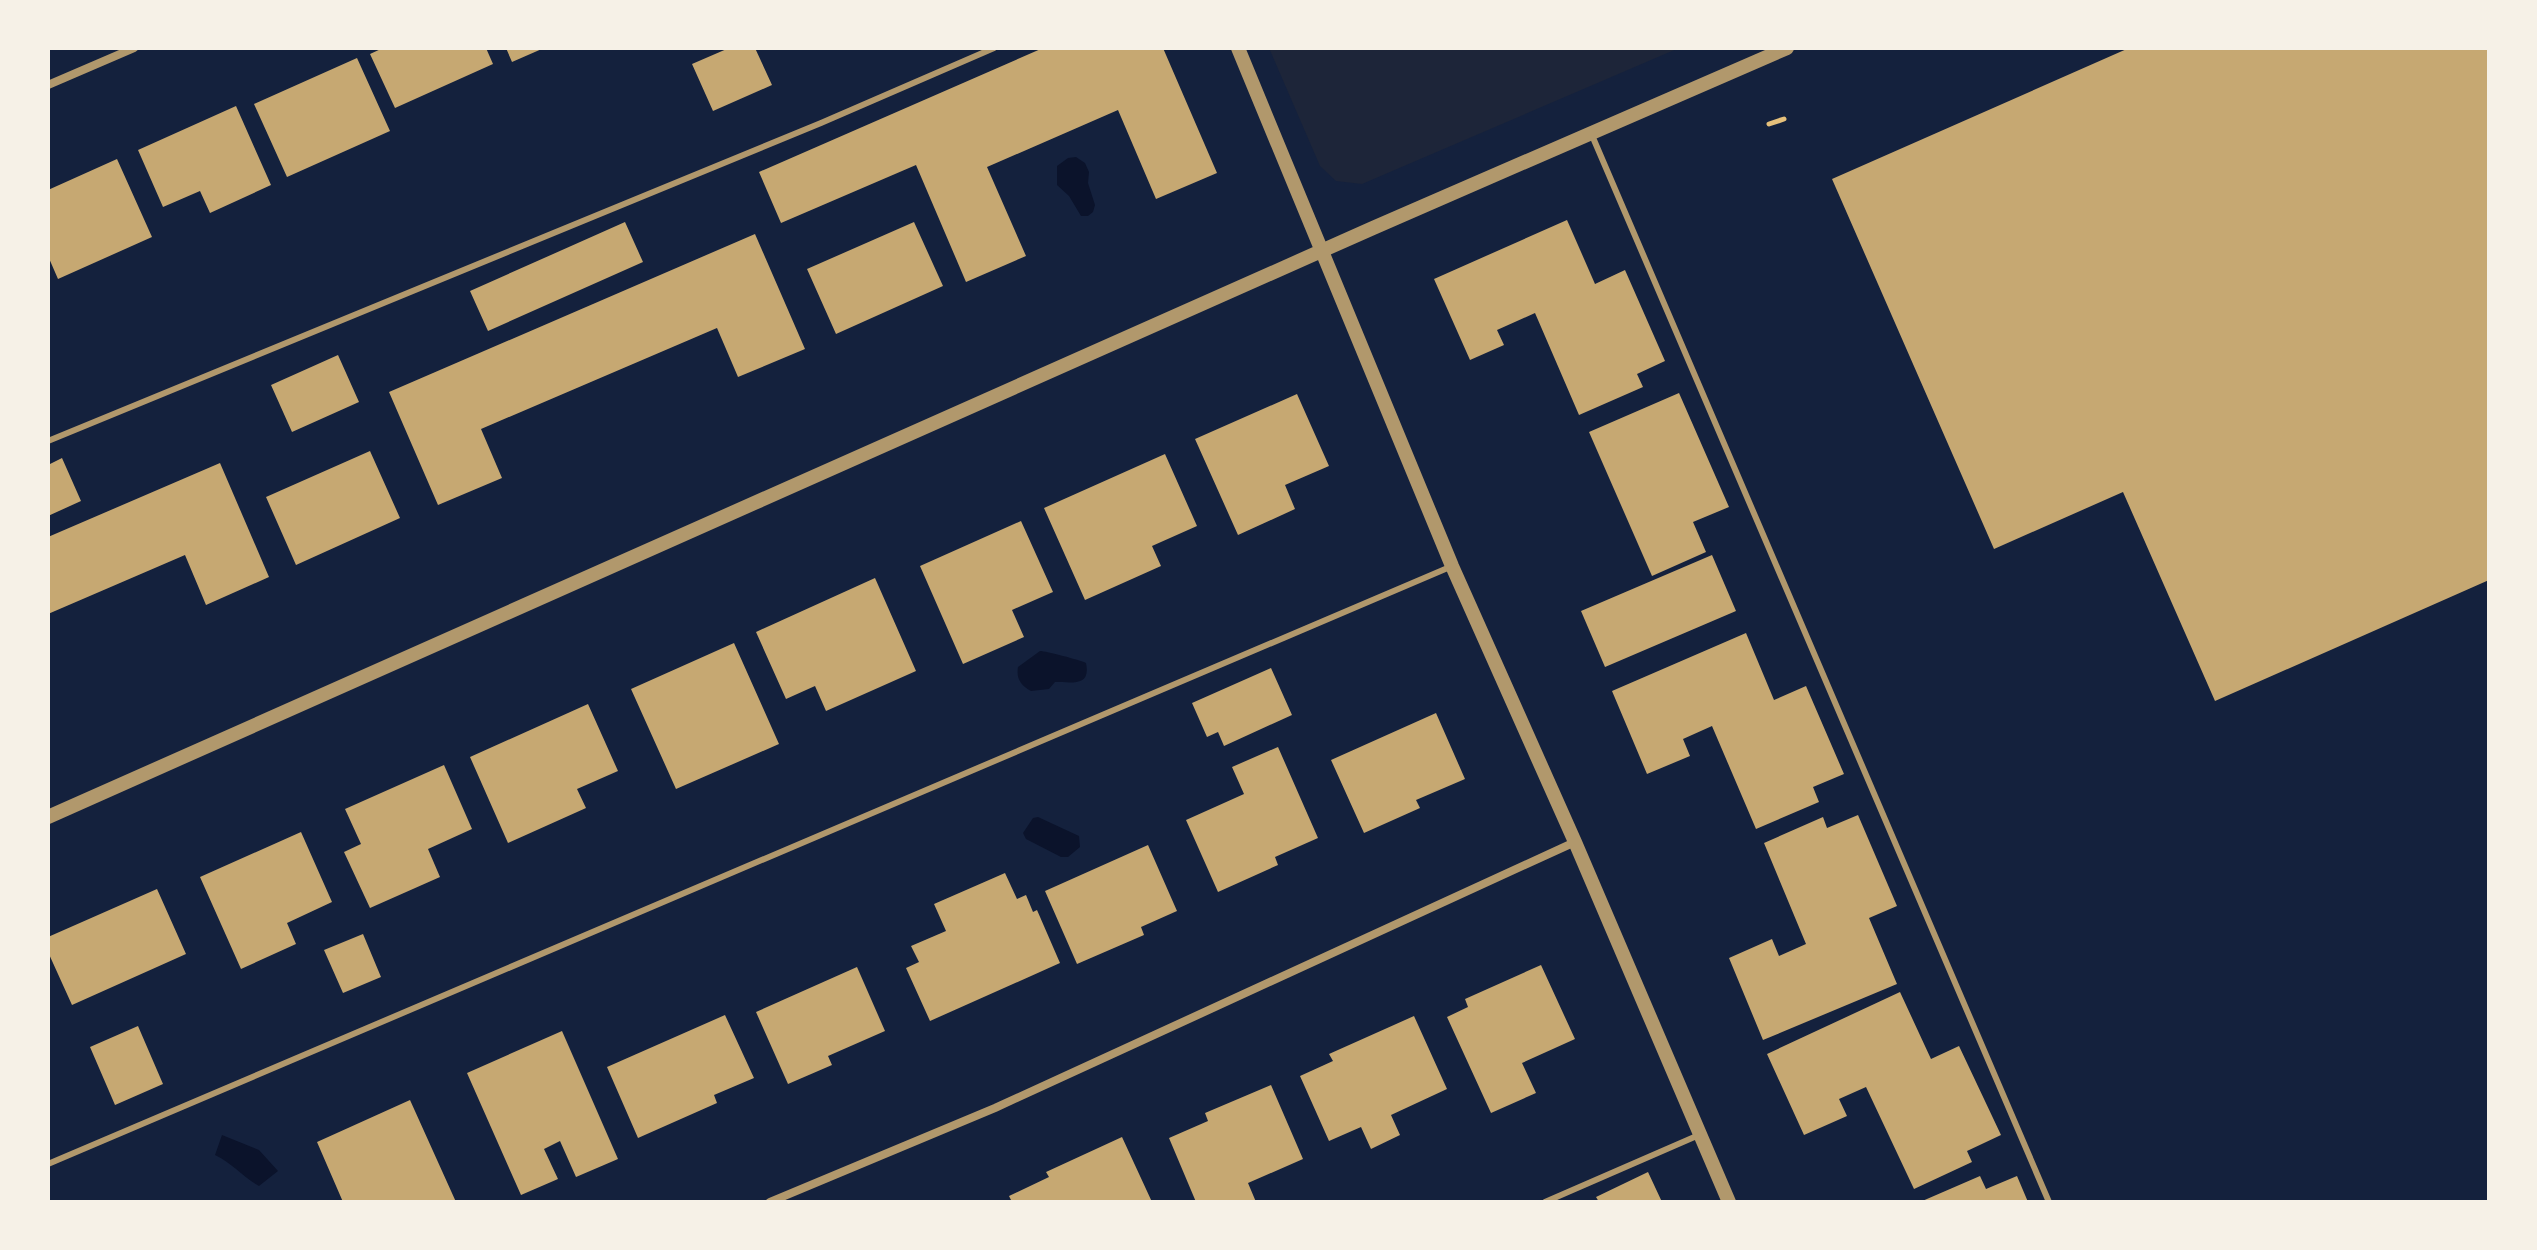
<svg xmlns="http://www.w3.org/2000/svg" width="2537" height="1250" font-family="'Noto Serif',serif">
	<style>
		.green { fill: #1d2539 }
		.water { fill: #0b132b }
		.building { fill: #c6a872 }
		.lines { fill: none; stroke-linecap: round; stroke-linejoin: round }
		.path { stroke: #e5c07b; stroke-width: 5 }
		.service { stroke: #b1986c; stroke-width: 6 }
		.minor { stroke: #b1986c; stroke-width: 8 }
		.tertiary { stroke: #b1986c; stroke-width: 14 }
	</style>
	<rect width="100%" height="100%" fill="#14213d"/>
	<path class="green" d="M 1269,48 L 1679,48 L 1362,184 L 1336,181 L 1320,166 Z"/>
	<path class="water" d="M 1076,157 L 1085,163 L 1089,172 L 1088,183 L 1095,205 L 1093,212 L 1088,216 L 1081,216 L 1069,196 L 1057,185 L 1057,166 L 1068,158 Z
		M 1040,651 C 1046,651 1080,660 1086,663 C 1091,687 1072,682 1055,682 L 1049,689 L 1031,691 C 1021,685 1016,679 1018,667 Z
		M 1038,817 L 1079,836 L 1080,847 L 1068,857 L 1061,857 L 1026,839 L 1023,833 L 1033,818 Z
		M 222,1135 L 259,1150 L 278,1171 L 259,1186 C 243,1177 232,1163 215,1155 Z"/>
	<path class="building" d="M 383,48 L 486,48 L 493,64 L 395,108 L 370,54 Z
		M 506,48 L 544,48 L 512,62 Z
		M 729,48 L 755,48 L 772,85 L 713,111 L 692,64 Z
		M 1043,48 L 1163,48 L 1217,173 L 1156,199 L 1118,110 L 987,167 L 1026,256 L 966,282 L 916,165 L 781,223 L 759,172 Z
		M 2129,48 L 2489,48 L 2489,580 L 2215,701 L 2123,492 L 1994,549 L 1832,179 Z
		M 357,58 L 390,131 L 287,177 L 254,104 Z
		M 236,106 L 271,185 L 210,213 L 200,191 L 163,207 L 138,150 Z
		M 117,159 L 152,237 L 58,279 L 48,256 L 48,190 Z
		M 1567,220 L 1595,284 L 1625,270 L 1665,361 L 1637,374 L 1643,387 L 1579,415 L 1535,313 L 1497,330 L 1504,345 L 1470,360 L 1434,279 Z
		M 625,222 L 643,262 L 488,331 L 470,291 Z
		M 914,222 L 943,286 L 836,334 L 807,269 Z
		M 755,234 L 805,349 L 738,377 L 717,328 L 481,429 L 502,478 L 438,505 L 389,392 Z
		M 338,355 L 359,402 L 292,432 L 271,385 Z
		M 1679,393 L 1729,507 L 1693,522 L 1706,552 L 1652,576 L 1589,432 Z
		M 1297,394 L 1329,466 L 1285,485 L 1295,509 L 1238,535 L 1195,439 Z
		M 370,451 L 400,518 L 296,565 L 266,497 Z
		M 1165,454 L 1197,526 L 1152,546 L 1161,566 L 1085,600 L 1044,508 Z
		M 62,458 L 81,501 L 48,516 L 48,465 Z
		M 220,463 L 269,577 L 206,605 L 185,555 L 48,614 L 48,537 Z
		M 1021,521 L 1053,592 L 1012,610 L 1024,637 L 963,664 L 920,566 Z
		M 1712,555 L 1736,611 L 1605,667 L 1581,611 Z
		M 875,578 L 916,671 L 826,711 L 815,686 L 786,699 L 756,632 Z
		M 1746,633 L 1774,700 L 1806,686 L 1844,774 L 1813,787 L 1819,802 L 1756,829 L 1712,726 L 1683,739 L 1690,756 L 1647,774 L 1612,691 Z
		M 734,643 L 779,744 L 676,789 L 631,689 Z
		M 1271,668 L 1292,715 L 1224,746 L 1218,732 L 1207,737 L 1192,703 Z
		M 588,704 L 618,771 L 577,789 L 586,808 L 508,843 L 470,757 Z
		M 1436,713 L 1465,779 L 1416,800 L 1420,808 L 1364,833 L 1331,760 Z
		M 1278,747 L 1318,838 L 1275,857 L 1278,865 L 1218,892 L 1186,820 L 1244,794 L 1232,767 Z
		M 444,765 L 472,829 L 428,849 L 440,877 L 370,908 L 344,852 L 361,844 L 345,809 Z
		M 1858,815 L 1897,906 L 1869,918 L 1897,984 L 1763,1040 L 1729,958 L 1772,939 L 1779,956 L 1806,944 L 1764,843 L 1823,817 L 1827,828 Z
		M 301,832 L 332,902 L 287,923 L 296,944 L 241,969 L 200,877 Z
		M 1148,845 L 1177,911 L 1141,927 L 1144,935 L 1077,964 L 1045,891 Z
		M 1005,873 L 1017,899 L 1026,895 L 1033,912 L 1037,910 L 1060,963 L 930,1021 L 906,968 L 919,962 L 911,946 L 946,931 L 934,904 Z
		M 157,889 L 186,954 L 72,1005 L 48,952 L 48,937 Z
		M 363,934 L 381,977 L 343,993 L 324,950 Z
		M 1541,965 L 1575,1039 L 1522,1063 L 1536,1093 L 1491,1113 L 1447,1017 L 1468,1007 L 1465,999 Z
		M 857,967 L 885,1031 L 828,1056 L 832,1065 L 788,1084 L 756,1012 Z
		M 1900,992 L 1931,1059 L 1959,1046 L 2001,1135 L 1967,1151 L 1972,1162 L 1914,1189 L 1866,1087 L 1839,1099 L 1847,1116 L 1804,1135 L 1767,1054 Z
		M 725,1015 L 754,1078 L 714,1095 L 717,1103 L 638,1138 L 607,1067 Z
		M 1414,1016 L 1447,1089 L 1391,1115 L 1400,1135 L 1371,1149 L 1361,1127 L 1329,1141 L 1300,1076 L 1333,1061 L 1329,1054 Z
		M 138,1026 L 163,1084 L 115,1105 L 90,1047 Z
		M 562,1031 L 618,1159 L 576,1177 L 560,1141 L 544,1149 L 558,1179 L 521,1195 L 467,1073 Z
		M 1271,1085 L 1303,1159 L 1248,1183 L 1256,1202 L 1196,1202 L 1169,1138 L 1208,1121 L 1205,1113 Z
		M 410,1100 L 456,1202 L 343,1202 L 317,1142 Z
		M 1122,1137 L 1152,1202 L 1012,1202 L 1009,1196 L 1049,1177 L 1046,1172 Z
		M 1648,1172 L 1662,1202 L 1599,1202 L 1596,1197 Z
		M 1980,1176 L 1986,1189 L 2017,1176 L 2028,1202 L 1920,1202 Z"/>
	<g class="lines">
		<path class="path" d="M 1769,124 L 1784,119"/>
		<path class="service" d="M 1591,133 L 2049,1202
			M 48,441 L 821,123 L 994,48
			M 48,1164 L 1450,567
			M 1545,1202 L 1699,1135"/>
		<path class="minor" d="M 48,85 L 134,48
			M 770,1202 L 995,1108 L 1575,842"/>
		<path class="tertiary" d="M 1238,48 L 1452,566 L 1575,842 L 1729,1202
			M 48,817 L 1373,228 L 1787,48"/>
	</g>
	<rect width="2537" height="1250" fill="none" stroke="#f6f1e7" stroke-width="100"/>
</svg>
